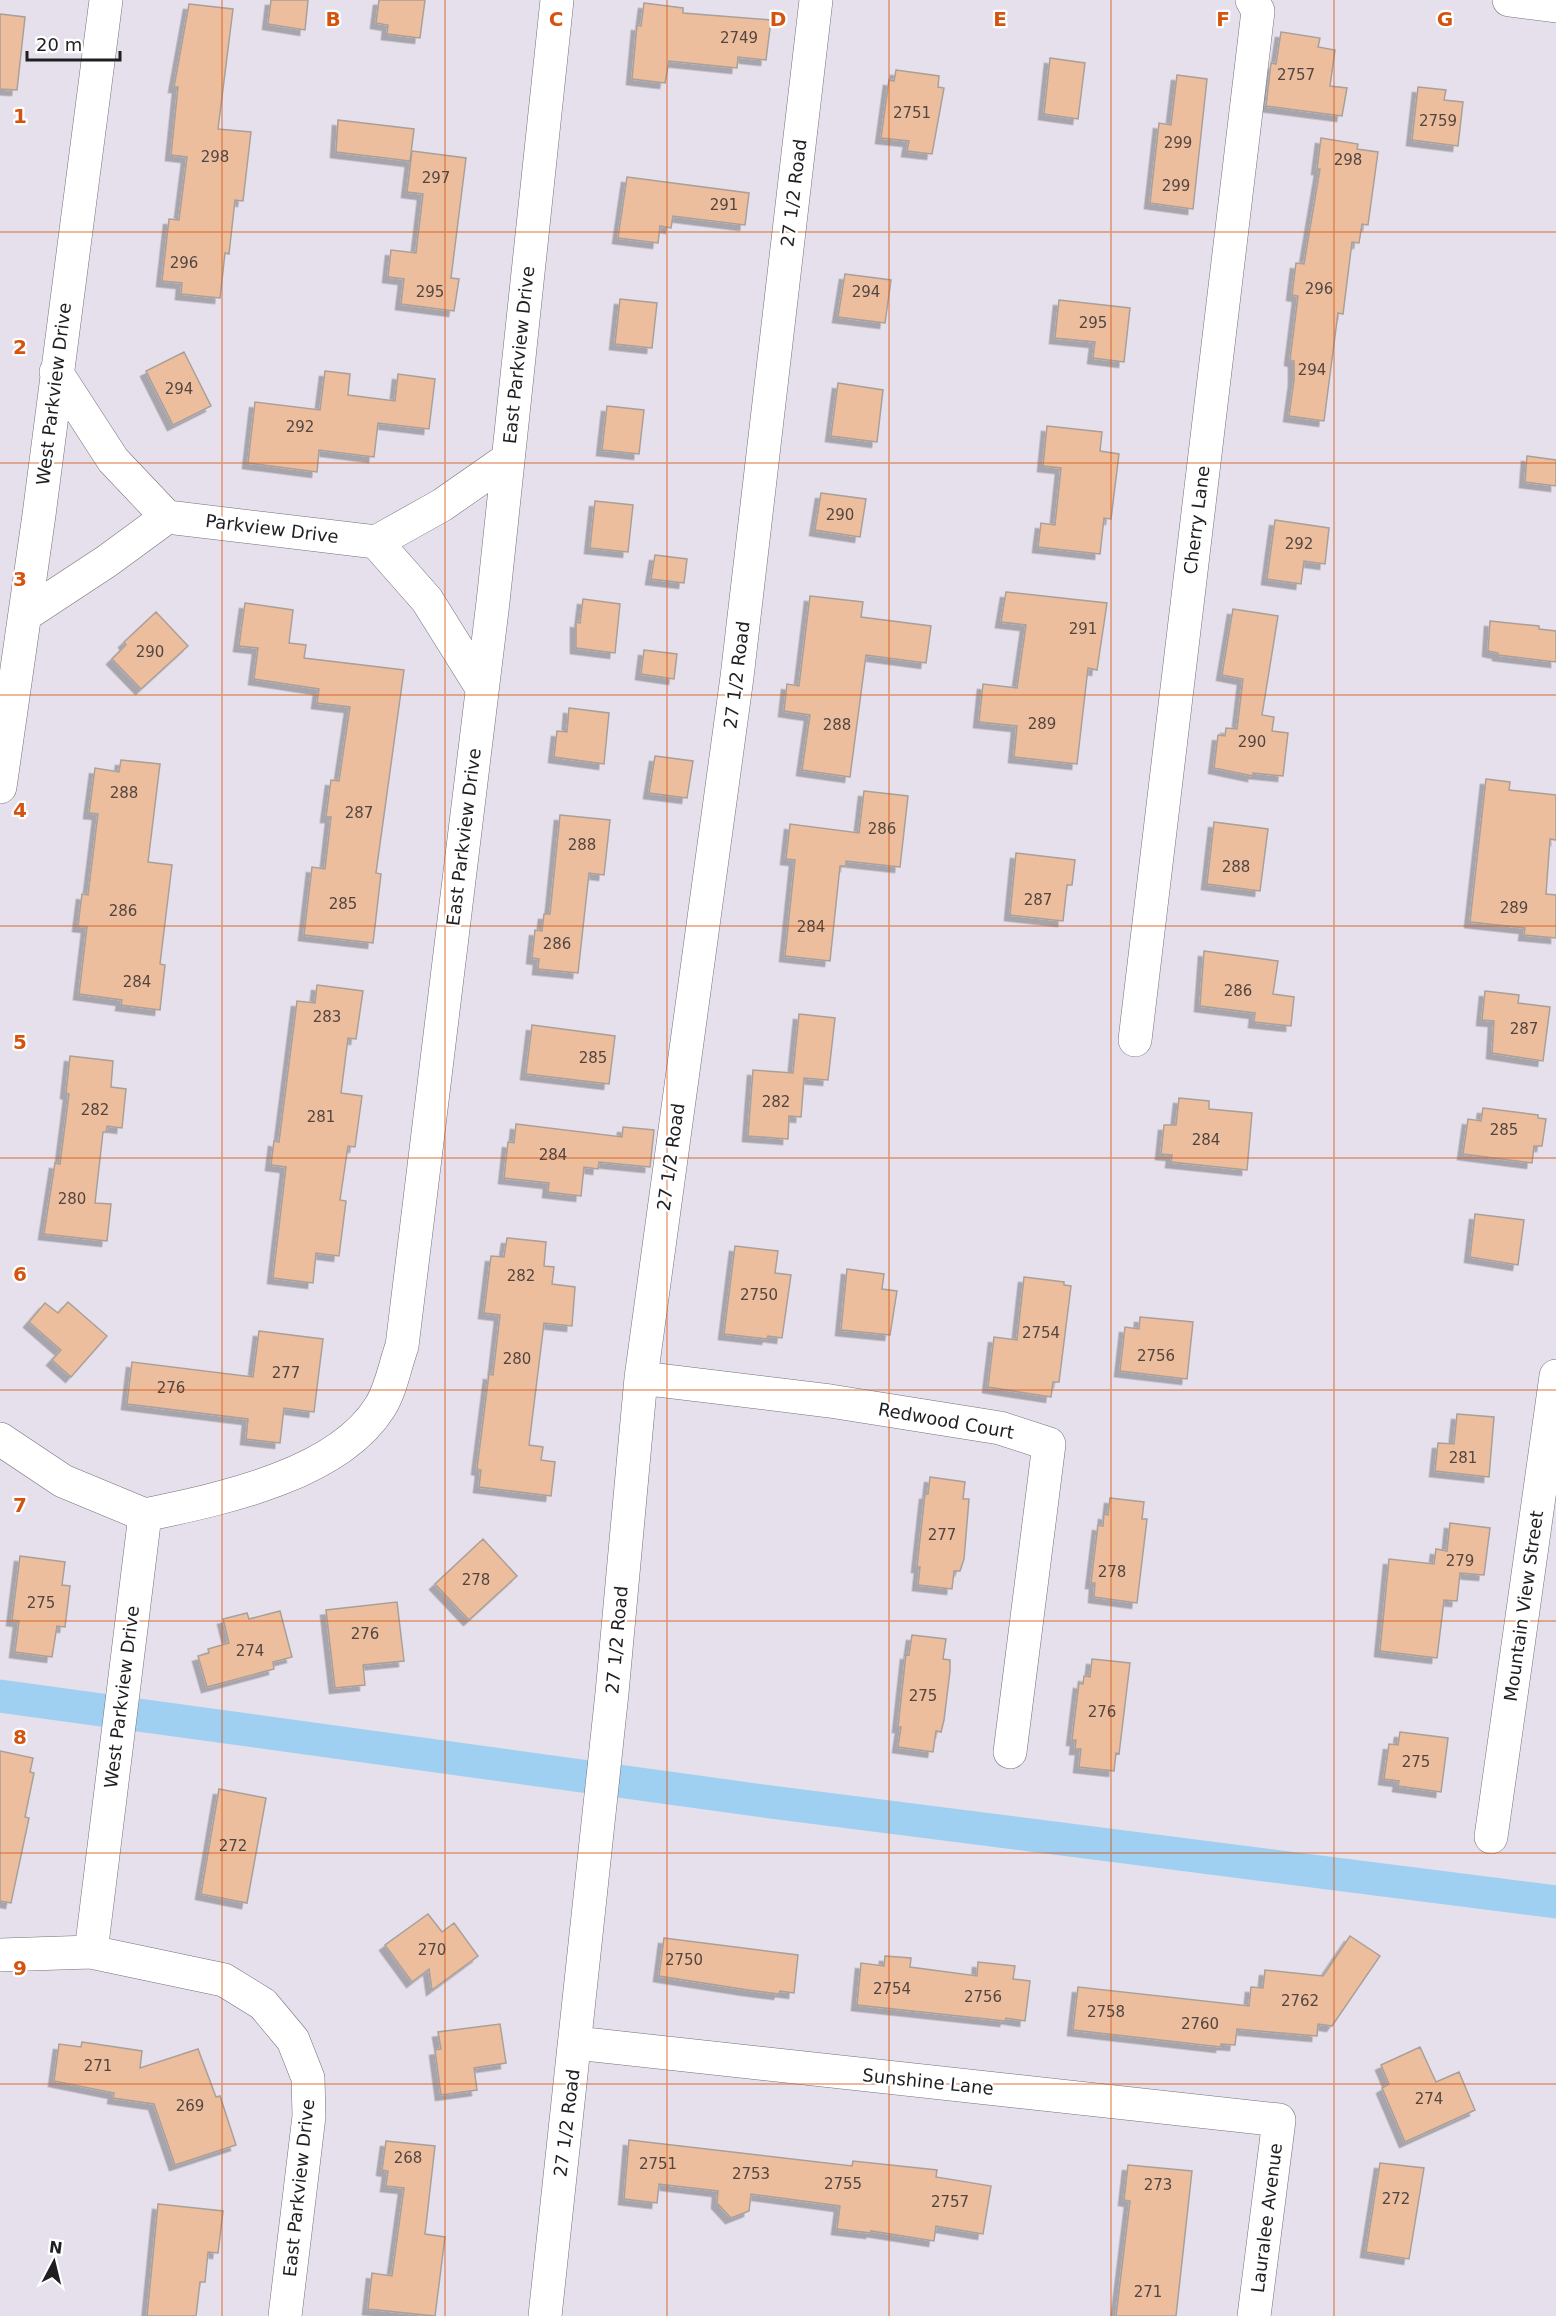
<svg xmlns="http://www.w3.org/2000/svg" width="1556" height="2316" font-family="'DejaVu Sans',sans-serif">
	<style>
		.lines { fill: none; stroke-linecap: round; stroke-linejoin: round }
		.canal { stroke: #9fd0f1; stroke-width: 33 }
		.building { fill: #edbe9e; stroke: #aaa099; stroke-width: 1.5; filter: url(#shadow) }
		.minor-casing { stroke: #747079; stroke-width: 34 }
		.major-casing { stroke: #747079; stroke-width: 34 }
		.minor { stroke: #fff; stroke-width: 33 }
		.major { stroke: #fff; stroke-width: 33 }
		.grid { fill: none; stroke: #d4530e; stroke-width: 1.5; stroke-opacity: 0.55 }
		.labels { text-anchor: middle; stroke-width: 4.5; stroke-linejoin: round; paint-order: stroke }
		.number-label { font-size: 15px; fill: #534641 }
		.street-label { font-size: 18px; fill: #201e22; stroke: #fff }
		.grid-label { font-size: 20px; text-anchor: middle; font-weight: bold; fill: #d4530e; stroke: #fff; stroke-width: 4.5; stroke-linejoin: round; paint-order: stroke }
	</style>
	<defs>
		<filter id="shadow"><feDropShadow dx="-5.5" dy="5.5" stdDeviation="0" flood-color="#0004"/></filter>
	</defs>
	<rect width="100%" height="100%" fill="#e5e0eb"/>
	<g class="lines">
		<path class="canal" d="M 0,1696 L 756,1800 L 1556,1902"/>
	</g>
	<path class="building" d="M 271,0 L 308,0 L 305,30 L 268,24 Z
		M 379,0 L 425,0 L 420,38 L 387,34 L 388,25 L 376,23 Z
		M 644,3 L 683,8 L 683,13 L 771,20 L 766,60 L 738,57 L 737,68 L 669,61 L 665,83 L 632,79 L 637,25 L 641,26 Z
		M 189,4 L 233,9 L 218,129 L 251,132 L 243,201 L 235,200 L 229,254 L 225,253 L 220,298 L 181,294 L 182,283 L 162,281 L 169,219 L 179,220 L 187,157 L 171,155 L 178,87 L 174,87 Z
		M 0,14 L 25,17 L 17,90 L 0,89 Z
		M 1281,32 L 1320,38 L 1318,47 L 1335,50 L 1330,86 L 1347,88 L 1342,116 L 1266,106 L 1271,63 L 1276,64 Z
		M 1050,58 L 1085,63 L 1078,119 L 1044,114 Z
		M 896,70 L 939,76 L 938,87 L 944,88 L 932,154 L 907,151 L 909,141 L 881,138 L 889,80 L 894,81 Z
		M 1177,75 L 1207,79 L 1193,209 L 1150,203 L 1159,123 L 1171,125 Z
		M 1418,87 L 1446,90 L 1444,100 L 1463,102 L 1458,146 L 1412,140 Z
		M 338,120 L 414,129 L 410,161 L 336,152 Z
		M 1321,138 L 1358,144 L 1357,149 L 1378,152 L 1368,225 L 1362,224 L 1359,243 L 1352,242 L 1343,314 L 1338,313 L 1324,421 L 1289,416 L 1294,380 L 1294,361 L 1290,360 L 1298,296 L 1292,295 L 1296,263 L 1304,264 L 1320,169 L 1317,169 Z
		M 412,151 L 466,158 L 451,278 L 459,279 L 454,311 L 401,304 L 404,279 L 388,277 L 391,250 L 416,253 L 423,194 L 407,192 Z
		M 627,177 L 749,193 L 745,225 L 673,216 L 671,228 L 660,226 L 658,243 L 618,238 Z
		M 845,274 L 891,280 L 885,323 L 838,317 Z
		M 620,299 L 657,303 L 652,348 L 615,344 Z
		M 1059,300 L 1130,308 L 1124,362 L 1093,358 L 1095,342 L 1055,338 Z
		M 184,352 L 211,406 L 173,425 L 146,371 Z
		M 325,371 L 350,374 L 348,395 L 395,401 L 398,374 L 435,379 L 429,429 L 378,423 L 374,457 L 319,450 L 317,472 L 248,463 L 255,402 L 320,410 Z
		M 838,383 L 883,390 L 877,442 L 831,436 Z
		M 607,406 L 644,410 L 639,454 L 602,450 Z
		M 1047,426 L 1102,432 L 1100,451 L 1119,454 L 1111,519 L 1104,518 L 1100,554 L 1038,547 L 1041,523 L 1055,525 L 1061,468 L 1043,466 Z
		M 1527,456 L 1556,460 L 1556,486 L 1525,482 Z
		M 821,493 L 866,499 L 860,537 L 815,530 Z
		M 595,501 L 633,505 L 628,552 L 590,548 Z
		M 1275,520 L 1329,528 L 1325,564 L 1304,561 L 1301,584 L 1267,579 Z
		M 655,555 L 687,559 L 684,583 L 651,579 Z
		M 1006,592 L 1107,603 L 1097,670 L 1088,668 L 1077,764 L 1014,757 L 1017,726 L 979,722 L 983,684 L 1017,688 L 1026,625 L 1001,622 Z
		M 810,596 L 863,602 L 861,617 L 931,626 L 926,663 L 866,655 L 850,777 L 802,770 L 810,715 L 784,711 L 787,684 L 799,686 Z
		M 583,599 L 620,604 L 615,653 L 576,648 L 576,622 L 580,623 Z
		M 245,603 L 293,610 L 289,643 L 306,645 L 304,658 L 404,670 L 376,873 L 381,874 L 373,943 L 304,935 L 312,867 L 325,869 L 331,817 L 326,817 L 331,780 L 339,781 L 350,707 L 317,703 L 319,689 L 254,679 L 258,648 L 239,646 Z
		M 1233,609 L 1278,616 L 1262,715 L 1274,717 L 1272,731 L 1288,733 L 1283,776 L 1253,773 L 1253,776 L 1214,768 L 1218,735 L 1225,736 L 1226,728 L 1237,729 L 1243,679 L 1222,675 Z
		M 156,612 L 188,646 L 141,689 L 112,659 L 126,645 L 124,642 Z
		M 1490,621 L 1539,626 L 1539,629 L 1556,631 L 1556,662 L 1498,655 L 1498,653 L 1488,651 Z
		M 644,650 L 677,654 L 674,679 L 641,674 Z
		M 569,708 L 609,713 L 604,764 L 554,757 L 557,731 L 567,732 Z
		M 655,756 L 693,761 L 687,798 L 649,793 Z
		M 121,760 L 160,764 L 148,862 L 172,865 L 160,964 L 165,965 L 160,1010 L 121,1005 L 122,1000 L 79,994 L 87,927 L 78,926 L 82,894 L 88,895 L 98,814 L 89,813 L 95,768 L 119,772 Z
		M 1486,779 L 1510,782 L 1509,790 L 1556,795 L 1556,840 L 1550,839 L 1546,894 L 1556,895 L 1556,938 L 1524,935 L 1525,928 L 1470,922 Z
		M 864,791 L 908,796 L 900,867 L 846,861 L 846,866 L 840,866 L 830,961 L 785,956 L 795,860 L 786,859 L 790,824 L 859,833 Z
		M 560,815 L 610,820 L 604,875 L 589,873 L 578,973 L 538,969 L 539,959 L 532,958 L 535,930 L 542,931 L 544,914 L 550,914 Z
		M 1214,822 L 1268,829 L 1260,891 L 1207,884 Z
		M 1016,853 L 1075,860 L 1072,885 L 1067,885 L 1063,921 L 1010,915 Z
		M 1204,951 L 1278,961 L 1273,994 L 1294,997 L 1291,1026 L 1254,1022 L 1255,1013 L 1200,1006 Z
		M 317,985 L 363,991 L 356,1039 L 348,1038 L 341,1093 L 362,1096 L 355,1147 L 348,1146 L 340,1200 L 346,1201 L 339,1256 L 316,1253 L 313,1283 L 273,1278 L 286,1167 L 271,1165 L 274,1141 L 279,1142 L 297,1001 L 315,1003 Z
		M 1485,991 L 1519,995 L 1518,1003 L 1550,1007 L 1543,1061 L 1492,1053 L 1494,1021 L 1482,1020 Z
		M 799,1014 L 835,1018 L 828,1080 L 804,1078 L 801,1117 L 789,1116 L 788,1139 L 748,1136 L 753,1070 L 793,1073 Z
		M 532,1025 L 615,1036 L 609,1084 L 526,1074 Z
		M 70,1056 L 113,1061 L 111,1087 L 126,1089 L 122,1128 L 107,1126 L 106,1132 L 103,1132 L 95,1203 L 111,1204 L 107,1241 L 44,1234 L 55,1163 L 60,1164 L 69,1094 L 66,1093 Z
		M 1179,1098 L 1209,1101 L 1209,1109 L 1252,1113 L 1247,1170 L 1171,1162 L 1172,1155 L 1161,1154 L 1164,1125 L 1176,1125 Z
		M 1483,1108 L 1538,1115 L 1538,1118 L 1546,1119 L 1542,1146 L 1534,1146 L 1532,1163 L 1463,1154 L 1468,1119 L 1481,1121 Z
		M 516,1124 L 622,1137 L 623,1127 L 654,1130 L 650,1167 L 599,1162 L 598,1169 L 584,1167 L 581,1196 L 548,1192 L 549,1183 L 504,1178 L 508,1142 L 514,1143 Z
		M 1475,1214 L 1524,1220 L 1518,1265 L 1470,1257 Z
		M 507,1238 L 546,1242 L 544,1266 L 554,1267 L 552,1284 L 575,1287 L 572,1326 L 544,1323 L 529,1445 L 543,1447 L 541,1460 L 555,1462 L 551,1496 L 479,1487 L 481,1470 L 477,1469 L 489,1374 L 493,1375 L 500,1315 L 484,1313 L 491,1256 L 504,1257 Z
		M 735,1246 L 778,1251 L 775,1273 L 791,1275 L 782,1338 L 768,1336 L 767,1339 L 724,1334 Z
		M 847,1269 L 884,1274 L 882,1289 L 897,1291 L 890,1335 L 841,1330 Z
		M 1024,1277 L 1064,1282 L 1064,1285 L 1071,1286 L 1059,1382 L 1053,1382 L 1051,1397 L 988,1387 L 994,1337 L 1017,1340 Z
		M 68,1302 L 107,1336 L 71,1377 L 52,1360 L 61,1350 L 29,1322 L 45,1303 L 58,1313 Z
		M 1140,1317 L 1193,1322 L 1187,1379 L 1120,1371 L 1125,1327 L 1139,1329 Z
		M 259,1331 L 323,1339 L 314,1412 L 284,1408 L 280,1443 L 246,1439 L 248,1419 L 127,1404 L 132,1362 L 253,1377 Z
		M 1457,1414 L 1494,1417 L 1489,1477 L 1435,1471 L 1438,1443 L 1454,1444 Z
		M 930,1477 L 965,1482 L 963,1499 L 969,1499 L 964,1559 L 960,1571 L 954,1571 L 952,1589 L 918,1585 L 920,1567 L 917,1567 L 925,1494 L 928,1494 Z
		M 1110,1498 L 1144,1502 L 1142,1519 L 1147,1519 L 1137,1603 L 1094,1597 L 1095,1583 L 1091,1583 L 1098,1525 L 1103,1526 L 1104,1514 L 1108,1515 Z
		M 1450,1523 L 1490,1528 L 1484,1575 L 1460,1573 L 1457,1601 L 1444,1600 L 1437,1658 L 1380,1651 L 1389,1559 L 1434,1564 L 1436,1549 L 1447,1551 Z
		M 483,1539 L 517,1576 L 469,1620 L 435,1584 Z
		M 20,1556 L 65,1562 L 62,1585 L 70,1586 L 65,1627 L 57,1626 L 52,1657 L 15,1652 L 19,1621 L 12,1620 Z
		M 397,1602 L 404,1661 L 363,1665 L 365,1685 L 335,1688 L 326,1610 Z
		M 280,1611 L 292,1657 L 273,1662 L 274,1669 L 207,1687 L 198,1656 L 209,1653 L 208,1649 L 229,1643 L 223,1619 L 247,1613 L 249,1619 Z
		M 912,1635 L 946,1639 L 943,1659 L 950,1660 L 950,1671 L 944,1720 L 941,1732 L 936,1731 L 933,1752 L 898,1747 L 901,1727 L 898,1727 L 906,1654 L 909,1655 Z
		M 1092,1659 L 1130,1663 L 1119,1754 L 1116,1753 L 1114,1771 L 1079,1767 L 1081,1749 L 1075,1749 L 1076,1740 L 1072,1740 L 1079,1683 L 1083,1684 L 1084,1676 L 1090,1677 Z
		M 1400,1732 L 1448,1738 L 1441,1792 L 1398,1786 L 1399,1781 L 1384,1779 L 1389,1744 L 1398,1745 Z
		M 0,1751 L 33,1758 L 30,1772 L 34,1773 L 25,1817 L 29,1818 L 11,1903 L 0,1901 Z
		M 219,1789 L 266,1798 L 247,1903 L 201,1894 Z
		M 428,1914 L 442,1932 L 454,1923 L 478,1956 L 432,1990 L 429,1969 L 412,1982 L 385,1945 Z
		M 1350,1936 L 1380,1956 L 1332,2026 L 1318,2024 L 1317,2036 L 1237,2029 L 1235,2045 L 1221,2044 L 1221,2047 L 1073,2030 L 1078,1987 L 1249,2006 L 1251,1987 L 1263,1988 L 1265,1970 L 1323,1976 Z
		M 664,1938 L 798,1955 L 794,1993 L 780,1991 L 779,1994 L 748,1990 L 659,1976 Z
		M 885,1956 L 911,1958 L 910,1967 L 977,1976 L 978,1962 L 1015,1966 L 1013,1979 L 1030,1981 L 1025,2021 L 1006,2018 L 1005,2021 L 857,2005 L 861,1963 L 884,1966 Z
		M 500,2024 L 506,2063 L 474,2068 L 477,2090 L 441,2095 L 435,2050 L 441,2049 L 438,2032 Z
		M 82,2042 L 142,2051 L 140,2068 L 198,2049 L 216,2097 L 220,2096 L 236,2145 L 175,2165 L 154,2104 L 113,2098 L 114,2093 L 54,2081 L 59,2044 L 81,2047 Z
		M 1420,2047 L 1436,2082 L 1459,2072 L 1475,2110 L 1405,2142 L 1382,2088 L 1389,2084 L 1381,2065 Z
		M 629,2140 L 852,2166 L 853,2161 L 937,2170 L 936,2177 L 991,2186 L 983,2234 L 936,2226 L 934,2241 L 871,2231 L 871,2233 L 837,2229 L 840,2206 L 751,2194 L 749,2211 L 731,2218 L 717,2203 L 718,2191 L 659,2184 L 657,2203 L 624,2199 Z
		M 386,2141 L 435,2146 L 425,2234 L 445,2237 L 435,2316 L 368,2309 L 372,2273 L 392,2276 L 404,2188 L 386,2186 L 388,2171 L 382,2170 Z
		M 1380,2163 L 1424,2168 L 1409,2259 L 1366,2252 Z
		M 1128,2165 L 1192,2171 L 1176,2316 L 1116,2316 L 1130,2201 L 1124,2200 Z
		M 158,2204 L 223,2211 L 218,2253 L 208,2252 L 205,2282 L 200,2282 L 196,2316 L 147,2316 Z"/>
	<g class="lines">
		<defs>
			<path id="minor" d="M 56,372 L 113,460 L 167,517 L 376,542 L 442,505 L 508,459
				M 376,542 L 427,600 L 482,688
				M 25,615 L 107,561 L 167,517
				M 0,787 L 39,515 L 106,0
				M 1135,1040 L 1258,11 L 1252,0
				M 641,1378 L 830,1401 L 1000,1428 L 1049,1444 L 1010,1752
				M 0,1439 L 63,1481 L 145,1515
				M 145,1515 C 219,1499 337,1476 380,1407 C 391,1390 395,1365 402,1346 L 493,602 L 557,0
				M 1491,1837 L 1556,1376
				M 91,1952 L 145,1515
				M 0,1955 L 91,1952 L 224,1980 L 263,2004 L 293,2040 L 308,2078 L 309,2116 L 285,2316
				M 576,2043 L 1279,2120 L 1254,2316
				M 545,2316 L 612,1693 L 641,1378 L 737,677 L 816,0"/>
			<path id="major" d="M 1509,0 L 1556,6"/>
		</defs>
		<use href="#minor" class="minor-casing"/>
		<use href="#major" class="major-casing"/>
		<use href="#minor" class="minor"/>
		<use href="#major" class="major"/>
	</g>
	<path class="grid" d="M 222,0 L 222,2316M 445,0 L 445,2316M 667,0 L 667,2316M 889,0 L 889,2316M 1111,0 L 1111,2316M 1334,0 L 1334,2316M 0,232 L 1556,232M 0,463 L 1556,463M 0,695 L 1556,695M 0,926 L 1556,926M 0,1158 L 1556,1158M 0,1390 L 1556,1390M 0,1621 L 1556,1621M 0,1853 L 1556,1853M 0,2084 L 1556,2084"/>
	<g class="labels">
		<g class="number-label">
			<text x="739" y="43">2749</text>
			<text x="1296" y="80">2757</text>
			<text x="912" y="118">2751</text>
			<text x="1438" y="126">2759</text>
			<text x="1178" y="148">299</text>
			<text x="215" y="162">298</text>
			<text x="1348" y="165">298</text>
			<text x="436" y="183">297</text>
			<text x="1176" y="191">299</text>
			<text x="724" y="210">291</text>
			<text x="184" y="268">296</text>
			<text x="1319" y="294">296</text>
			<text x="430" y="297">295</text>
			<text x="866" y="297">294</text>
			<text x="1093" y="328">295</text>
			<text x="1312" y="375">294</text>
			<text x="179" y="394">294</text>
			<text x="300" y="432">292</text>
			<text x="840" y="520">290</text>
			<text x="1299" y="549">292</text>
			<text x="1083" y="634">291</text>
			<text x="150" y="657">290</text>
			<text x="1042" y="729">289</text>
			<text x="837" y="730">288</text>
			<text x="1252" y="747">290</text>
			<text x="124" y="798">288</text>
			<text x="359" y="818">287</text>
			<text x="882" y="834">286</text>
			<text x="582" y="850">288</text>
			<text x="1236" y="872">288</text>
			<text x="1038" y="905">287</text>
			<text x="343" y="909">285</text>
			<text x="1514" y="913">289</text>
			<text x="123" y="916">286</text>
			<text x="811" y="932">284</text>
			<text x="557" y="949">286</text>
			<text x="137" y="987">284</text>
			<text x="1238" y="996">286</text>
			<text x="327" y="1022">283</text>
			<text x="1524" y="1034">287</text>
			<text x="593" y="1063">285</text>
			<text x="776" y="1107">282</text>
			<text x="95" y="1115">282</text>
			<text x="321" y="1122">281</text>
			<text x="1504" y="1135">285</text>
			<text x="1206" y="1145">284</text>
			<text x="553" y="1160">284</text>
			<text x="72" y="1204">280</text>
			<text x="521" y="1281">282</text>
			<text x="759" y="1300">2750</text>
			<text x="1041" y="1338">2754</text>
			<text x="1156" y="1361">2756</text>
			<text x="517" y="1364">280</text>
			<text x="286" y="1378">277</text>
			<text x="171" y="1393">276</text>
			<text x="1463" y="1463">281</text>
			<text x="942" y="1540">277</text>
			<text x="1460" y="1566">279</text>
			<text x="1112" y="1577">278</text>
			<text x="476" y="1585">278</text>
			<text x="41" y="1608">275</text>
			<text x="365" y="1639">276</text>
			<text x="250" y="1656">274</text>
			<text x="923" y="1701">275</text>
			<text x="1102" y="1717">276</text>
			<text x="1416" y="1767">275</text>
			<text x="233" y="1851">272</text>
			<text x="432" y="1955">270</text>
			<text x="684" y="1965">2750</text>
			<text x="892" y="1994">2754</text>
			<text x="983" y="2002">2756</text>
			<text x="1300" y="2006">2762</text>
			<text x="1106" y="2017">2758</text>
			<text x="1200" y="2029">2760</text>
			<text x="98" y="2071">271</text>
			<text x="1429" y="2104">274</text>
			<text x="190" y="2111">269</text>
			<text x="408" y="2163">268</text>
			<text x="658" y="2169">2751</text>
			<text x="751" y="2179">2753</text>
			<text x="843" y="2189">2755</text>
			<text x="1158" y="2190">273</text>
			<text x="1396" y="2204">272</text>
			<text x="950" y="2207">2757</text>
			<text x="1148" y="2297">271</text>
		</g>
		<g class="street-label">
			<text transform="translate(794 193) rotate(-83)" y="6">27 1/2 Road</text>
			<text transform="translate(519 355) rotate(-84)" y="6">East Parkview Drive</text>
			<text transform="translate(54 394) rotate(-83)" y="6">West Parkview Drive</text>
			<text transform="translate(1197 520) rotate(-83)" y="6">Cherry Lane</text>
			<text transform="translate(272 529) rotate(7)" y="6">Parkview Drive</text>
			<text transform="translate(737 675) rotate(-83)" y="6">27 1/2 Road</text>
			<text transform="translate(464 837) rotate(-83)" y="6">East Parkview Drive</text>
			<text transform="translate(671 1157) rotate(-82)" y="6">27 1/2 Road</text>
			<text transform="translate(946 1421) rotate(10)" y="6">Redwood Court</text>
			<text transform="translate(1524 1606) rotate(-82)" y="6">Mountain View Street</text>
			<text transform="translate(617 1640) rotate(-85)" y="6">27 1/2 Road</text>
			<text transform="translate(122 1697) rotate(-83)" y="6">West Parkview Drive</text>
			<text transform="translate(928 2082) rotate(6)" y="6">Sunshine Lane</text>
			<text transform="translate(567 2123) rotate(-83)" y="6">27 1/2 Road</text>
			<text transform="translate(299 2188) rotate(-84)" y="6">East Parkview Drive</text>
			<text transform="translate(1267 2218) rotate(-83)" y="6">Lauralee Avenue</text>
		</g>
	</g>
	<g class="grid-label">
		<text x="333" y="26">B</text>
		<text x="556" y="26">C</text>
		<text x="778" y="26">D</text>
		<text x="1000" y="26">E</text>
		<text x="1223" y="26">F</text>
		<text x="1445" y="26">G</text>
		<text x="20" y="123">1</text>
		<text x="20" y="354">2</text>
		<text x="20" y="586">3</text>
		<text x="20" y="817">4</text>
		<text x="20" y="1049">5</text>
		<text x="20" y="1281">6</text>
		<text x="20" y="1512">7</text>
		<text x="20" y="1744">8</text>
		<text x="20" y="1975">9</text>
	</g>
	<g transform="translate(54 2262) rotate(7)" stroke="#ffffff" stroke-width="4.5" paint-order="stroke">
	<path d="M0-4.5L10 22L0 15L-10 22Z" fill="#201e22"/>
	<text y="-9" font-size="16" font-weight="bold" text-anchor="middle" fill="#201e22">N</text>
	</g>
	<path d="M27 51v9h93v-9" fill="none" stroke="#201e22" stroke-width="3"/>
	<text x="36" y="51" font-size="18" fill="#201e22" stroke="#ffffff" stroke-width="4.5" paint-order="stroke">20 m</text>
</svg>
